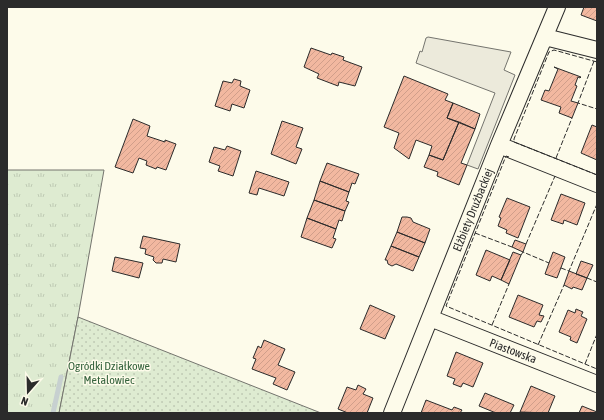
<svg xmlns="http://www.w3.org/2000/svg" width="604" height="420" font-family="'Asap Condensed',sans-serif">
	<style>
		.grass { fill: url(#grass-tufts); stroke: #74746e }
		.garden { fill: url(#garden-dots); stroke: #74746e }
		.parking { fill: #eceadb; stroke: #74746e }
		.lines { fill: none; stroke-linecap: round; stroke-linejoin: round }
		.stream { stroke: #c7d0d0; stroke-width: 5 }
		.building { fill: url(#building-hatch); stroke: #2b2b2b }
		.street-casing { stroke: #2b2b2b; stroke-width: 18 }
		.street { stroke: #fdfbea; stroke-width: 16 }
		.fence { stroke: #2b2b2b; stroke-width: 1; stroke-dasharray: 5 2; stroke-linecap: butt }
		.labels { text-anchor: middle; stroke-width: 3; stroke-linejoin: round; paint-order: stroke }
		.street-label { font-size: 12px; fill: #2b2b2b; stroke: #fdfbea }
		.park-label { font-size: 12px; fill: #34623c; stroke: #fdfbea }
	</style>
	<defs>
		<pattern id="grass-tufts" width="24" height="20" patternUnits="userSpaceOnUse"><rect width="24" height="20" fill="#deebd1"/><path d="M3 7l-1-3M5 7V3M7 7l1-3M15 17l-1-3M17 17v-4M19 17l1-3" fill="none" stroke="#bfcab4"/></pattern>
		<pattern id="garden-dots" width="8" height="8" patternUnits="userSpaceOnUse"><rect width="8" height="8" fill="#deebd1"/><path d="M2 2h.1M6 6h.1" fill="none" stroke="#bfcab4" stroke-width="1.8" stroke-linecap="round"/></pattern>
		<pattern id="building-hatch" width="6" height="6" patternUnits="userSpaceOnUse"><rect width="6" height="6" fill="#f2b8a0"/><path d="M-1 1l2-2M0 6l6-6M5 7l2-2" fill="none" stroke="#d09e8a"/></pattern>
	</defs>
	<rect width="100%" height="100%" fill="#fdfbea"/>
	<path class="grass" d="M 7,170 L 104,170 L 78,317 L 59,413 L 7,413 Z"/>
	<path class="garden" d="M 78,317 L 321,413 L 59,413 Z"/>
	<path class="parking" d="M 428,37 L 511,52 L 504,70 L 515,75 L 478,169 L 467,165 L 495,93 L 416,63 L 420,51 L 422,52 L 426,38 Z"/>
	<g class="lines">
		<path class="stream" d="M 53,413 L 61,377"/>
	</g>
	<path class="building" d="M 584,7 L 597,7 L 597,21 L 581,15 Z
		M 311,48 L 331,55 L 332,53 L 344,57 L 343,60 L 362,67 L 355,86 L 339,82 L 338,86 L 317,78 L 319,74 L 304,67 Z
		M 554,67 L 581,77 L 580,78 L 578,77 L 575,85 L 577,86 L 571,101 L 578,103 L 572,118 L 559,113 L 561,107 L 541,100 L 545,90 L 549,91 L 558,69 Z
		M 404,76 L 448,94 L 445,100 L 453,103 L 447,118 L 459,122 L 443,160 L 429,155 L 432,146 L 416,140 L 409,159 L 394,148 L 399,133 L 384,127 Z
		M 234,79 L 241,81 L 240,86 L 250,90 L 244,108 L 232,104 L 230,111 L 215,106 L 223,81 L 232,83 Z
		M 453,103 L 480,114 L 475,129 L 447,118 Z
		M 133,119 L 150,126 L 147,136 L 165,142 L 165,140 L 176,144 L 166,170 L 157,167 L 156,169 L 146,165 L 147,161 L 139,158 L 133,173 L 115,167 Z
		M 282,121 L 303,128 L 296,147 L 302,149 L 296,164 L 271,154 Z
		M 459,122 L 475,129 L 461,163 L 467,165 L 459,185 L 437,176 L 438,172 L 424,167 L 429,155 L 443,160 Z
		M 592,125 L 597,127 L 597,160 L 581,153 Z
		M 227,146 L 241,151 L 233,176 L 218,171 L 220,166 L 209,162 L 214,147 L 225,150 Z
		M 327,163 L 359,174 L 355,184 L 352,183 L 349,192 L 320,181 Z
		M 256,171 L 289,182 L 284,196 L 259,188 L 257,195 L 249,193 Z
		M 320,181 L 349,192 L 346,201 L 349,202 L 345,211 L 314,200 Z
		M 561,194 L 585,203 L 577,225 L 564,220 L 563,224 L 551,220 Z
		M 507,198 L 530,207 L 518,238 L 506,233 L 507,230 L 498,226 L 501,218 L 499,217 Z
		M 314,200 L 345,211 L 342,221 L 339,220 L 336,229 L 307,218 Z
		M 402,217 L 407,217 L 411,218 L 413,222 L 430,229 L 425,243 L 397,232 Z
		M 307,218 L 336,229 L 333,238 L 336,239 L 332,248 L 301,237 Z
		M 397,232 L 425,243 L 419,257 L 391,246 Z
		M 143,236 L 180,244 L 176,262 L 163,259 L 162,263 L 156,263 L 153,260 L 154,257 L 145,254 L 146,249 L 140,248 Z
		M 515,240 L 526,244 L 523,252 L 512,247 Z
		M 391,246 L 419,257 L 413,271 L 396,264 L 392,266 L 388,264 L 387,260 L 385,260 Z
		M 486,250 L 510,260 L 501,280 L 492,276 L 490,281 L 476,275 Z
		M 513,252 L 521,255 L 509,284 L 501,280 Z
		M 553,252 L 565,257 L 557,278 L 545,274 Z
		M 115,257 L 143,263 L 139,278 L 112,271 Z
		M 581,261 L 593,265 L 587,278 L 576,274 Z
		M 569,271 L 587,278 L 582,290 L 573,287 L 572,289 L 564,285 Z
		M 518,295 L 543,305 L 539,315 L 544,316 L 541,322 L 537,321 L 534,327 L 509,317 Z
		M 370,305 L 395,316 L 385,339 L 360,329 Z
		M 576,309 L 583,312 L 581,316 L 587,319 L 577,343 L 570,340 L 571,337 L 559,332 L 568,310 L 575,313 Z
		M 264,340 L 285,349 L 278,365 L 295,372 L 287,390 L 273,384 L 276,378 L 252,369 L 256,359 L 253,358 L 258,346 L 261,348 Z
		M 456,352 L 483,363 L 473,387 L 463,383 L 461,387 L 453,384 L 455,379 L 447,376 Z
		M 358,385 L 366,389 L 363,394 L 373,398 L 367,413 L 348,413 L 338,409 L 347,387 L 356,390 Z
		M 531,386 L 555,396 L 548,413 L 520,412 Z
		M 485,393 L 514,405 L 510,413 L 496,413 L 479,406 Z
		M 426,400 L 452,410 L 454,407 L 462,410 L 460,413 L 421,413 Z
		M 582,406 L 597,412 L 597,413 L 579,413 Z"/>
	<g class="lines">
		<defs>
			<path id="street" d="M 545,37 L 597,50
				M 499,145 L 597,184
				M 430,318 L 597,384
				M 392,413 L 499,145 L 557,7"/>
		</defs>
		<use href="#street" class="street-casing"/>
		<use href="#street" class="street"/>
		<path class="fence" d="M 594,61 L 578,103 L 597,109
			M 597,62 L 554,50 L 549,52 L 514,139 L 514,142 L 597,175
			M 509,157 L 506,156 L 446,306 L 597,369
			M 556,158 L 572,118
			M 475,233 L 512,247
			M 526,244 L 555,176
			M 521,255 L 523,252 L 549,263
			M 561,268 L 569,271 L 597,204
			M 587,278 L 597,282
			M 492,325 L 509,284
			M 538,345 L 564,285
			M 585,364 L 597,334"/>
	</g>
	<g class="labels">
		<g class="street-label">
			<text transform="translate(473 210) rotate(-68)" y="4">Elżbiety Drużbackiej</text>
			<text transform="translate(513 351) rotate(21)" y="4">Piastowska</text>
		</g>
		<g class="park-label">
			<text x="109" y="370">Ogródki Działkowe<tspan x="109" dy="14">Metalowiec</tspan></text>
		</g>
	</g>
	<rect width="604" height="420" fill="none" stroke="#2b2b2b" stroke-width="16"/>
	<g transform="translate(28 392) rotate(200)" stroke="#fdfbea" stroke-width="3" paint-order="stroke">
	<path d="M0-3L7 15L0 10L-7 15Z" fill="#2b2b2b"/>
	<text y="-6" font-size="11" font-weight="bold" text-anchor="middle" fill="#2b2b2b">N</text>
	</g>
</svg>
